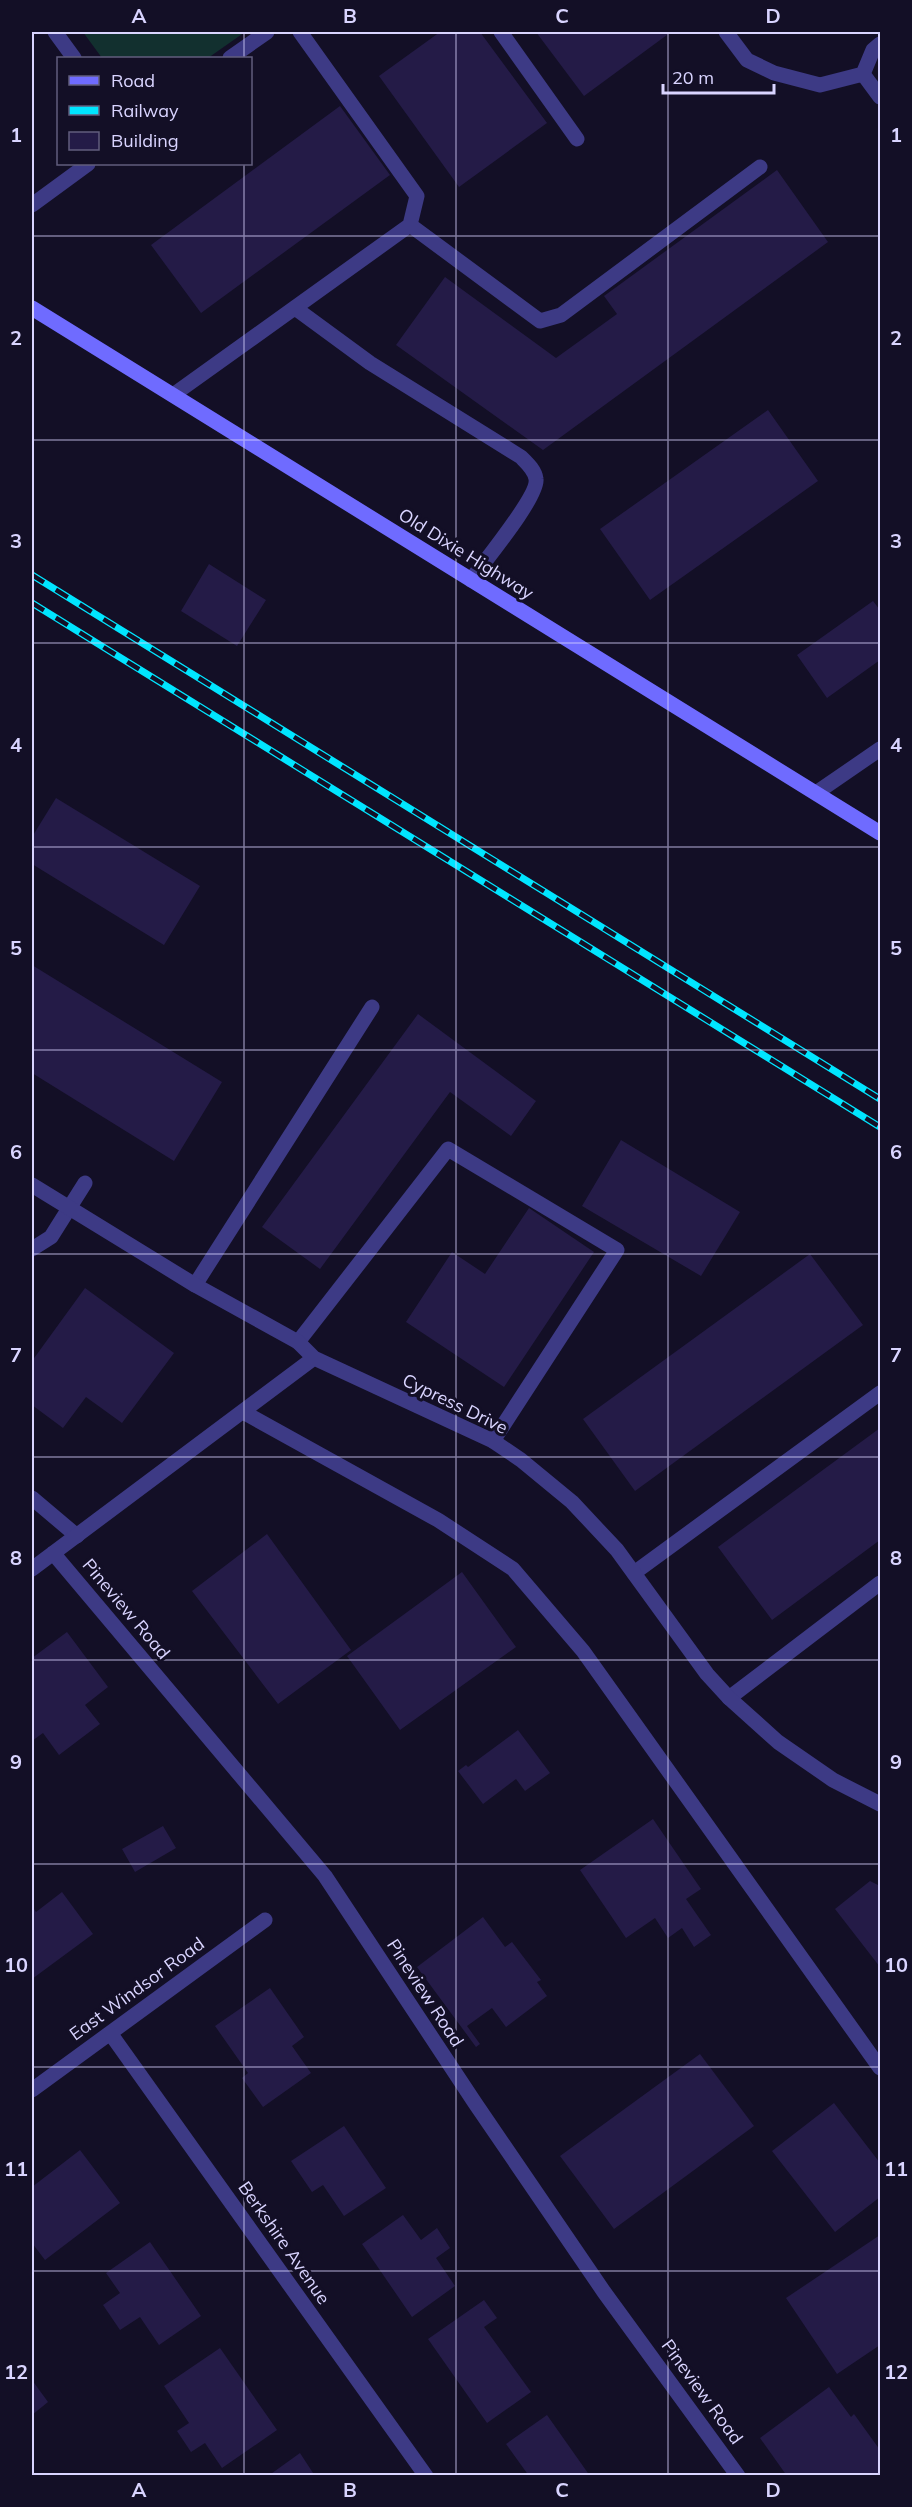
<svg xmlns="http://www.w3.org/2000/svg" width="912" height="2507" font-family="Mulish,sans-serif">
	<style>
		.green { fill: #12302f }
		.building { fill: #241b47 }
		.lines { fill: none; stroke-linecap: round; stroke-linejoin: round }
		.lane { stroke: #3d3a85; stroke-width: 15 }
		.street { stroke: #3d3a85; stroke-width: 15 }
		.secondary { stroke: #6f6bff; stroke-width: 15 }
		.rail-casing { stroke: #00e5ff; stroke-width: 7 }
		.rail { stroke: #130f26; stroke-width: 4.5; stroke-dasharray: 14; stroke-linecap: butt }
		.grid { fill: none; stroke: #d9d4ff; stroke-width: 1.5; stroke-opacity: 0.55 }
		.labels { text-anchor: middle; stroke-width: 6; stroke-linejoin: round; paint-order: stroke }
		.street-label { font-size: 18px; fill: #d9d4ff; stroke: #130f26 }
		.neatline { fill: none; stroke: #d9d4ff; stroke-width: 2 }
		.grid-label { font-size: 20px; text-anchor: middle; font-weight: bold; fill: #d9d4ff }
	</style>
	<rect width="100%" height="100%" fill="#130f26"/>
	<path class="green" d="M 83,32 L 245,32 L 208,58 L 102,58 Z"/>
	<path class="building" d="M 440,32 L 480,32 L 547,123 L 459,187 L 379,76 Z
		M 536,32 L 671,32 L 584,96 Z
		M 340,106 L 390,175 L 201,313 L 151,245 Z
		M 777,170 L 828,242 L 543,450 L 396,345 L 445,277 L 556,358 L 617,314 L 604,296 Z
		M 768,410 L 818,481 L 650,600 L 600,529 Z
		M 209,564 L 266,600 L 237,646 L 181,611 Z
		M 873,601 L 880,610 L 880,660 L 827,698 L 797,655 Z
		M 56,798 L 200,886 L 164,945 L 32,864 L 32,837 Z
		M 32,965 L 222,1082 L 174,1161 L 32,1073 Z
		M 418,1014 L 536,1101 L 511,1136 L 450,1092 L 320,1269 L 262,1227 Z
		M 621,1140 L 740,1212 L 701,1276 L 582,1206 Z
		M 529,1208 L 594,1252 L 504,1387 L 406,1322 L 452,1252 L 485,1274 Z
		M 810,1254 L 863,1325 L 635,1491 L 583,1419 Z
		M 85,1288 L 174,1353 L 122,1423 L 86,1397 L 63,1428 L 32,1405 L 32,1361 Z
		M 880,1428 L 880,1540 L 772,1620 L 718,1547 Z
		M 267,1534 L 351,1650 L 278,1704 L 192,1591 Z
		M 462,1572 L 516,1647 L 400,1730 L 347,1656 Z
		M 67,1632 L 108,1687 L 85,1705 L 100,1724 L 59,1755 L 43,1733 L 32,1741 L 32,1658 Z
		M 518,1730 L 550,1773 L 525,1791 L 516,1779 L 483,1804 L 458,1771 L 466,1765 L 468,1767 Z
		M 653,1819 L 701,1889 L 686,1899 L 711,1935 L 694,1947 L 682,1928 L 668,1938 L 655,1918 L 626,1938 L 580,1870 Z
		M 163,1826 L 176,1848 L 135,1872 L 122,1849 Z
		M 870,1881 L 880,1886 L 880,1967 L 835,1909 Z
		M 62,1892 L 93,1934 L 32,1979 L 32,1906 L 36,1912 Z
		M 483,1917 L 505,1947 L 512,1942 L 541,1980 L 537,1982 L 547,1996 L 506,2027 L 492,2008 L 467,2026 L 480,2044 L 476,2047 L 417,1967 Z
		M 270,1988 L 304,2037 L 292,2046 L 311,2073 L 263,2107 L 242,2078 L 248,2073 L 215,2026 Z
		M 700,2054 L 754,2126 L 614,2229 L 560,2156 Z
		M 834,2103 L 880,2163 L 880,2197 L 835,2232 L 772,2151 Z
		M 344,2126 L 386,2188 L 344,2216 L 323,2185 L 312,2192 L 291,2161 Z
		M 80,2150 L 120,2203 L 45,2260 L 32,2243 L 32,2187 Z
		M 403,2215 L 421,2240 L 437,2228 L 450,2248 L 436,2258 L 455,2286 L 412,2317 L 362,2244 Z
		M 880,2235 L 880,2345 L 837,2374 L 786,2298 Z
		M 150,2242 L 201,2316 L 159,2345 L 140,2317 L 120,2330 L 103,2305 L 120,2293 L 106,2273 Z
		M 484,2300 L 497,2318 L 484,2327 L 531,2392 L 487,2423 L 428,2339 Z
		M 220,2348 L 277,2430 L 222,2468 L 205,2443 L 191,2452 L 177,2431 L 189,2423 L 164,2386 Z
		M 32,2380 L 48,2402 L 32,2415 Z
		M 829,2387 L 851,2417 L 854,2414 L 880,2450 L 880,2476 L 787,2476 L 760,2438 Z
		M 547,2415 L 590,2476 L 529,2476 L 506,2444 Z
		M 300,2453 L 315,2476 L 268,2476 Z"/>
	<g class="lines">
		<path class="lane" d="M 55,32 L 74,58
			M 501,32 L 577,139
			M 726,32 L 747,60 L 774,73 L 820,85 L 863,74
			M 863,74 L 873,50 L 880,44
			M 863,74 L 880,97
			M 410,225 L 540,321 L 561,315 L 760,167
			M 295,308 L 370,363 L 521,457 C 527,463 535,470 536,479 C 539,496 483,563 471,580
			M 173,395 L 410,225 L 417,196 L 300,32
			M 816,793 L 880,749
			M 32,1249 L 51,1237 L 85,1183
			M 195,1285 L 372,1007
			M 298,1342 L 448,1149 L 617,1250 L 493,1441
			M 32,1498 L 77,1536
			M 634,1573 L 880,1393
			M 729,1698 L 880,1583"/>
		<path class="street" d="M 230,58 L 267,32
			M 32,205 L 88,164
			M 32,1185 L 195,1285 L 298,1342 L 314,1358 L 493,1441 L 521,1460 L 572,1502 L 617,1550 L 707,1674 L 729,1698 L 778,1742 L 833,1780 L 880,1804
			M 243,1412 L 438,1520 L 513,1569 L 583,1651 L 880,2068
			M 53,1553 L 325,1876 L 475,2103 L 604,2292 L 738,2476
			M 32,1569 L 314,1358
			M 110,2033 L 426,2476
			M 32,2090 L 265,1920"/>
		<path class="secondary" d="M 32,308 L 880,833"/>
		<defs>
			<path id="rail" d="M 32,575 L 880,1099
				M 32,603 L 880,1127"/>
		</defs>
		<use href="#rail" class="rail-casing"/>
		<use href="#rail" class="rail"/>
	</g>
	<path class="grid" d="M 244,32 L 244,58M 456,32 L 456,2476M 668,32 L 668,2476M 244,164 L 244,2476M 32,236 L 880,236M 32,440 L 880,440M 32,643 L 880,643M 32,847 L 880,847M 32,1050 L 880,1050M 32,1254 L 880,1254M 32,1457 L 880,1457M 32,1660 L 880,1660M 32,1864 L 880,1864M 32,2067 L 880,2067M 32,2271 L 880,2271"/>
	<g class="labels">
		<g class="street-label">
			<text transform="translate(466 554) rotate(32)" y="6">Old Dixie Highway</text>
			<text transform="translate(455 1404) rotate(26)" y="6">Cypress Drive</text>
			<text transform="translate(126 1609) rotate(50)" y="6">Pineview Road</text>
			<text transform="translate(137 1989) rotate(-36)" y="6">East Windsor Road</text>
			<text transform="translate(425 1993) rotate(57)" y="6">Pineview Road</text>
			<text transform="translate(284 2243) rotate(55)" y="6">Berkshire Avenue</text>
			<text transform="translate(702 2392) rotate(54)" y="6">Pineview Road</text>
		</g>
	</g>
	<rect width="912" height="2507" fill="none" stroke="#130f26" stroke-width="66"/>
	<rect x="57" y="57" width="195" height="108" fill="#130f26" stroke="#625e7d" stroke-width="1.5"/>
	<rect x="69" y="76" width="30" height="9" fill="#6f6bff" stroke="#625e7d" stroke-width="1.5"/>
	<text x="111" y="87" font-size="18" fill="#d9d4ff">Road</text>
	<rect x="69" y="106" width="30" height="9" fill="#00e5ff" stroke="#625e7d" stroke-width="1.5"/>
	<text x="111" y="117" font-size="18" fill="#d9d4ff">Railway</text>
	<rect x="69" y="132" width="30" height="18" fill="#241b47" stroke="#625e7d" stroke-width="1.5"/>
	<text x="111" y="147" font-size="18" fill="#d9d4ff">Building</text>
	<path d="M663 84v9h111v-9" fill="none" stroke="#d9d4ff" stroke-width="3"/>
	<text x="672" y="84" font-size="18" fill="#d9d4ff" stroke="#130f26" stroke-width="4.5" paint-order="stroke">20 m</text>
	<rect x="33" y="33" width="846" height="2441" class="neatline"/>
	<g class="grid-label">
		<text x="139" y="23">A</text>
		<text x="350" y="23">B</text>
		<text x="562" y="23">C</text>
		<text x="773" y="23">D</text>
		<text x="16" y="142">1</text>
		<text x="896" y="142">1</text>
		<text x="16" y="345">2</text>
		<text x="896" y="345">2</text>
		<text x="16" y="548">3</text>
		<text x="896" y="548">3</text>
		<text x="16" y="752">4</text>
		<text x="896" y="752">4</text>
		<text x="16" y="955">5</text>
		<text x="896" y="955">5</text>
		<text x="16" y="1159">6</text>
		<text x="896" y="1159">6</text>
		<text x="16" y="1362">7</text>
		<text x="896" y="1362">7</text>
		<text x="16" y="1565">8</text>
		<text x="896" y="1565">8</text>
		<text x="16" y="1769">9</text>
		<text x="896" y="1769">9</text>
		<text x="16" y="1972">10</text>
		<text x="896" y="1972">10</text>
		<text x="16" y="2176">11</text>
		<text x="896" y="2176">11</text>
		<text x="16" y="2379">12</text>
		<text x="896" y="2379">12</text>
		<text x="139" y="2497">A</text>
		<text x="350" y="2497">B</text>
		<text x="562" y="2497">C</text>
		<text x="773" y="2497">D</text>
	</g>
</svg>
